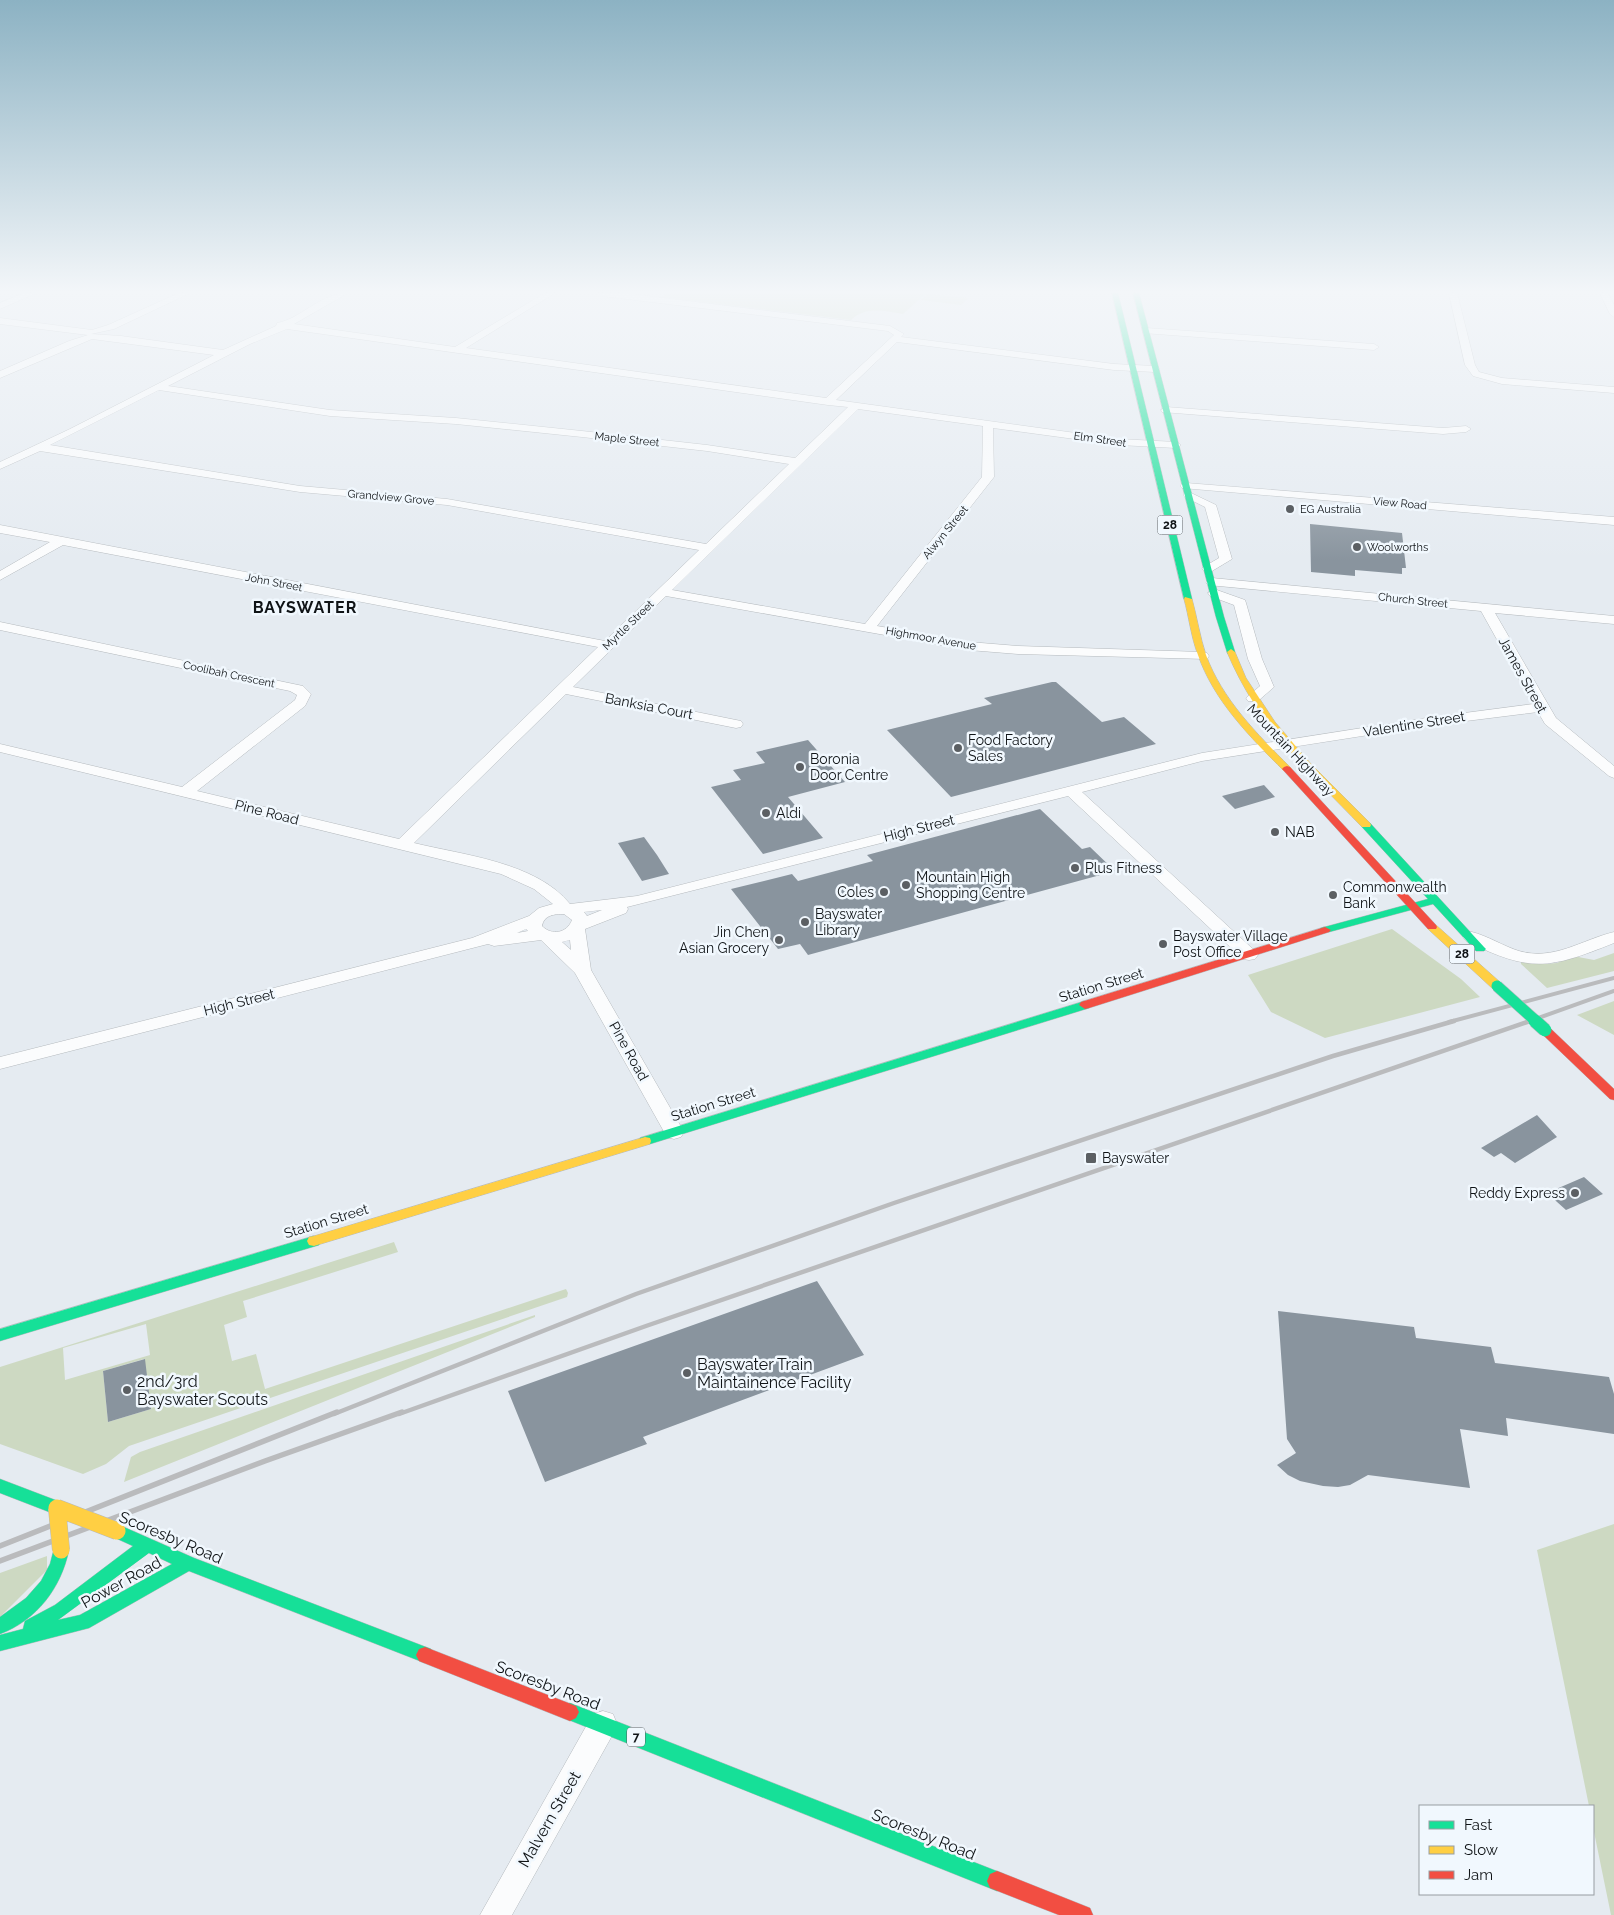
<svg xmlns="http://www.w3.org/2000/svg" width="1614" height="1915" font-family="Raleway,sans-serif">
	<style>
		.green { fill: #cdd9c2; fill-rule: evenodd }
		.building { fill: #89949e }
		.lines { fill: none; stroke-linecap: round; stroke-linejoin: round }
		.street-casing { stroke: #b5babe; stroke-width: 1 }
		.fast-casing { stroke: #b5babe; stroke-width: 1 }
		.slow-casing { stroke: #b5babe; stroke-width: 1 }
		.jam-casing { stroke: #b5babe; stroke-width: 1 }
		.street { fill: #fbfcfd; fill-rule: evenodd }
		.fast { fill: #16e098; fill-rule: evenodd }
		.slow { fill: #ffcf43; fill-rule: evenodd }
		.jam { fill: #f24e42; fill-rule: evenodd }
		.rail-far2 { stroke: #babbbd; stroke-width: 4 }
		.rail-far1 { stroke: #babbbd; stroke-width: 4.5 }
		.rail { stroke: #babbbd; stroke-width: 5.5 }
		.fast-bridge-far1-casing { stroke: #b5babe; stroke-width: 12; stroke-linecap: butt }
		.fast-bridge-casing { stroke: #b5babe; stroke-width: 14; stroke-linecap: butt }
		.slow-bridge-casing { stroke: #b5babe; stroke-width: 18; stroke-linecap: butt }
		.fast-bridge-far1 { stroke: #16e098; stroke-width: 11 }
		.fast-bridge { stroke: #16e098; stroke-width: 13 }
		.slow-bridge { stroke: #ffcf43; stroke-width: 17 }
		.poi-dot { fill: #5b5f63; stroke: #f1f8fe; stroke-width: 2 }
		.labels { text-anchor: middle; stroke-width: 5; stroke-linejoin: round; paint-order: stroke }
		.far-street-label { font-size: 11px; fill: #101417; stroke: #f1f8fe }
		.far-poi-label { font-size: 11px; fill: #101417; stroke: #f1f8fe; text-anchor: start }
		.shield { fill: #f1f8fe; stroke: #54585c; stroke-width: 1 }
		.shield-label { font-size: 12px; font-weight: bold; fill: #101417 }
		.street-label { font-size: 14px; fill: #101417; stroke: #f1f8fe }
		.poi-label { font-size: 14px; fill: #101417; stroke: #f1f8fe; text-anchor: start }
		.far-district-label { font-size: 16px; font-weight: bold; letter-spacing: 1px; fill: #101417; stroke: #f1f8fe }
		.near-poi-label { font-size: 16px; fill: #101417; stroke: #f1f8fe; text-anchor: start }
		.near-street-label { font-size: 16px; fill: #101417; stroke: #f1f8fe }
	</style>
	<rect width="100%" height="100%" fill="#e5ebf1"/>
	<path class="green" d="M 667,293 L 926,293 L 903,314 C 884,311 866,306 851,320 L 662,297 Z
		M 928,294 L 968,298 L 961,305 L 921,300 Z
		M 1392,929 L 1461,979 L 1480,997 L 1325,1038 L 1271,1012 L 1248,975 Z
		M 1614,953 L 1614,971 L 1547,988 L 1521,964 L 1521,961 L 1545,964 L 1557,963 L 1573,956 L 1594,960 Z
		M 1614,1001 L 1614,1035 L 1577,1015 Z
		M 394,1242 L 398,1252 L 243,1301 L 247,1317 L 224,1325 L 232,1361 L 256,1354 L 265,1389 L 566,1289 L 568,1293 L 567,1297 L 129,1446 L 106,1464 L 83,1474 L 0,1444 L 0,1367 ZM 146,1324 L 150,1355 L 65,1380 L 63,1348 ZM 144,1359 L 151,1409 L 108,1422 L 103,1371 Z
		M 535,1315 L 535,1317 L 124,1482 L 131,1457 L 140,1452 Z
		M 1614,1524 L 1614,1915 L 1611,1915 L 1593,1827 L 1593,1806 L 1589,1806 L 1537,1550 Z
		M 47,1556 L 47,1570 L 0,1617 L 0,1573 Z"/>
	<path class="building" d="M 1310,524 L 1402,533 L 1406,568 L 1402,568 L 1402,574 L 1355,570 L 1355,576 L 1311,572 Z
		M 1052,682 L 1056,682 L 1102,722 L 1124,717 L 1156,744 L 951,797 L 887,730 L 992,704 L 984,698 Z
		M 808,740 L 845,782 L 788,797 L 823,838 L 763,854 L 711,787 L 741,780 L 733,770 L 765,763 L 756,752 Z
		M 1264,785 L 1275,797 L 1235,809 L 1222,796 Z
		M 1040,809 L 1082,849 L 1090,847 L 1115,871 L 808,955 L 800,944 L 778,949 L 731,889 L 792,874 L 798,881 L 873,861 L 867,855 Z
		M 644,837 L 657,855 L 669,874 L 642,881 L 618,843 Z
		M 1537,1115 L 1557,1137 L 1515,1163 L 1501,1153 L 1494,1157 L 1481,1148 Z
		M 1584,1177 L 1603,1194 L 1566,1210 L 1547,1193 Z
		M 817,1281 L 864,1355 L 643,1437 L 647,1444 L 545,1482 L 508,1391 Z
		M 1278,1311 L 1414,1327 L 1416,1338 L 1491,1347 L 1495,1363 L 1609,1377 L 1614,1394 L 1614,1434 L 1506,1418 L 1508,1436 L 1460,1429 L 1470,1488 L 1368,1475 L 1350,1485 L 1338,1487 L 1323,1486 L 1300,1481 L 1288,1475 L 1277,1465 L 1296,1453 L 1287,1439 Z
		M 145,1359 L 151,1409 L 108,1422 L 103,1371 Z"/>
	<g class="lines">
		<defs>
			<path id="street" d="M 24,293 L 36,293 L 0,309 L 0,303 Z
				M 179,293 L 190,293 L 114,329 L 91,334 L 121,336 L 223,350 L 276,326 L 277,323 C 301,319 320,293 348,293 L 294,324 L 455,347 L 545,293 L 555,293 L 466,348 L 826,398 L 894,335 L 888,331 L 602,296 L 598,293 L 623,293 L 890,326 L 904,334 L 901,337 L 1114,364 L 1155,366 L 1160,369 L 1155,372 L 1114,370 L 897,342 L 836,400 L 1119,439 L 1176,442 L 1181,445 L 1176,448 L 1119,445 L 993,428 L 994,477 L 877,626 L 969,642 L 1018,646 L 1202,652 L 1207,653 L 1209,656 L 1207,659 L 1018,654 L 969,650 L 666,596 L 573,687 L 736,720 L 741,721 L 743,724 L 741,727 L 736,728 L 566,694 L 414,843 C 463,855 536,862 570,904 L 637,896 L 1202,753 L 1426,718 L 1533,704 L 1481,611 L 1208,585 L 1206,582 L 1212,578 L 1614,616 L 1614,624 L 1495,613 L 1556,718 L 1614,766 L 1614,778 L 1609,776 L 1545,724 L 1538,712 L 1426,726 L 1202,761 L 1082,792 L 1255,951 L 1258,955 L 1255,959 L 1249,960 L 1243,959 L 1068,796 L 627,907 L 628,909 L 626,913 L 585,929 L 591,970 L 684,1132 L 681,1137 L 674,1139 L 667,1137 L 575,973 L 541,940 L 494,946 L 488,944 L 0,1069 L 0,1057 L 472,938 L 529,916 L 539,908 L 553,904 L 534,889 L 501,874 L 0,752 L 0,744 L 182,787 L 295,700 L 297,695 L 290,691 L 0,630 L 0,622 L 303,686 L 311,694 L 305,706 L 197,791 L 399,839 L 598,647 L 63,545 L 0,580 L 0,571 L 50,542 L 0,533 L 0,525 L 605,641 L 699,550 L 447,505 L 300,492 L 40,451 L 0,469 L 0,462 L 70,429 L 214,355 L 92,339 L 0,378 L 0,371 L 69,341 L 88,335 L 0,324 L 0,318 L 92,330 L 108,325 ZM 287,329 L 828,405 L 848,407 L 795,458 L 707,445 L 582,431 L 456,418 L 330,410 L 168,386 L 250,344 ZM 159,390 L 330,416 L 456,424 L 582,437 L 707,451 L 789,464 L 706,544 L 447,499 L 300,486 L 50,445 ZM 858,409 L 983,426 L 982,477 L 865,624 L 672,590 ZM 602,910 L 587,916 L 584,912 ZM 564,914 L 572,920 C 567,933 552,936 542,926 C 544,915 554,914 564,914 ZM 526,929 L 528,931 L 517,933 ZM 570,940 L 571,950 L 562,942 Z
				M 1449,293 L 1457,293 L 1475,365 L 1479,372 L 1502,378 L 1614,387 L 1614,393 L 1502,384 L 1473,376 L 1465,365 Z
				M 1600,293 L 1608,293 L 1614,305 L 1614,317 L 1610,314 Z
				M 1146,328 L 1374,344 L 1379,347 L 1374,350 L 1143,333 L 1143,329 Z
				M 1166,407 L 1443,428 L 1466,426 L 1471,429 L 1466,432 L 1443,434 L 1162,412 L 1161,410 Z
				M 1186,483 L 1614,517 L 1614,525 L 1182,488 L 1180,486 L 1182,484 Z
				M 1189,492 L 1216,505 L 1232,559 L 1212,571 L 1204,571 L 1202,568 L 1219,558 L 1205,507 L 1185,497 L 1183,495 L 1185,493 Z
				M 1214,589 L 1245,600 L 1246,603 L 1262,659 L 1274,687 L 1258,701 L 1248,701 L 1246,698 L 1260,686 L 1248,659 L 1234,605 L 1210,596 L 1208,593 Z
				M 1472,932 C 1488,936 1503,946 1519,951 C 1554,961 1581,940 1614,932 L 1614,943 C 1549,969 1531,973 1466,941 L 1463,937 L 1466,933 Z
				M 603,1711 L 613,1714 L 617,1724 L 613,1734 L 512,1915 L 480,1915 L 593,1714 Z"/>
			<path id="fast" d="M 1112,293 L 1118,293 L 1192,599 L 1191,601 L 1184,599 Z
				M 1133,293 L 1139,293 L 1224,617 L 1235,652 L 1234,654 L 1228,654 L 1227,652 L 1216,617 Z
				M 1366,822 L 1370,823 L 1484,947 L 1486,949 L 1484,951 L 1476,951 L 1433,904 L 1329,932 L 1321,932 L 1319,930 L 1321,928 L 1428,899 L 1362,827 L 1361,825 L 1362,823 Z
				M 1085,1001 L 1089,1002 L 1091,1005 L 1089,1008 L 650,1144 L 640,1144 L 639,1141 L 640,1138 Z
				M 314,1236 L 319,1237 L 321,1241 L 319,1245 L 0,1341 L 0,1329 Z
				M 0,1479 L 63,1503 L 65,1508 L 63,1513 L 57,1515 L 0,1493 Z
				M 117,1524 L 194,1558 L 431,1649 L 434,1655 L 431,1661 L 425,1663 L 189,1571 L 89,1628 L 0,1651 L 0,1635 L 23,1629 L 25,1621 L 55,1605 L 133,1546 L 111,1536 L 109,1531 L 111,1526 ZM 149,1553 L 172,1564 L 80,1615 L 58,1620 Z
				M 61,1543 L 67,1545 L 69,1550 C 61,1588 37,1620 0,1634 L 0,1617 L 26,1598 L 41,1581 L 50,1564 L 55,1545 Z
				M 570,1703 L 1004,1874 L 1007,1881 L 1004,1888 L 997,1891 L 564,1718 L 561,1712 L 564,1706 Z"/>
			<path id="slow" d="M 1185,597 L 1192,599 C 1197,617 1200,637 1206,655 C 1222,699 1257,734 1290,767 L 1292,769 L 1290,771 L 1284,771 C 1250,737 1214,701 1198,655 C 1191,637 1189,617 1184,599 Z
				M 1231,649 L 1235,652 L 1246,678 L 1275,722 L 1311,764 L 1370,823 L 1371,825 L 1370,827 L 1362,827 C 1308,771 1258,726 1227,652 Z
				M 1432,924 L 1436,925 L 1501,983 L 1503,986 L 1501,989 L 1493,989 L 1428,929 L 1427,927 Z
				M 645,1137 L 650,1138 L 651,1141 L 650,1144 L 314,1246 L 309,1245 L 307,1241 L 309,1237 L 314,1236 Z"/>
			<path id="jam" d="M 1287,766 L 1290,767 L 1436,925 L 1437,927 L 1436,929 L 1428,929 L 1284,771 L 1282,769 L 1284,767 Z
				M 1325,927 L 1331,930 L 1329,932 L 1089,1008 L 1085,1009 L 1079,1005 L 1081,1002 Z
				M 1545,1026 L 1549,1027 L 1614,1089 L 1614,1100 L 1610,1099 L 1541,1033 L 1539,1030 Z
				M 425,1647 L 576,1706 L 579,1712 L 576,1718 L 570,1721 L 419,1661 L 416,1655 L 419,1649 Z
				M 997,1871 L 1090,1908 L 1093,1915 L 1059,1915 L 990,1888 L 987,1881 L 990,1874 Z"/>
		</defs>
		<use href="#street" class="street-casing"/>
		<use href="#fast" class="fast-casing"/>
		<use href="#slow" class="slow-casing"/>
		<use href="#jam" class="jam-casing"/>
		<use href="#street" class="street"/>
		<use href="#fast" class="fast"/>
		<use href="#slow" class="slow"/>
		<use href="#jam" class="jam"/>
		<path class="rail-far2" d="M 1449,1022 L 1614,978
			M 1527,1022 L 1614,991"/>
		<path class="rail-far1" d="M 334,1414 L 636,1294 L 894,1203 L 1333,1056 L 1454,1021
			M 399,1414 L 646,1326 L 1530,1021"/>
		<path class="rail" d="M 0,1546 L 337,1412
			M 0,1561 L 265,1461 L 402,1412"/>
		<defs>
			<path id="fast-bridge-far1" d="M 1497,986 L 1537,1022"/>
			<path id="fast-bridge" d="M 1535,1021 L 1545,1030"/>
			<path id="slow-bridge" d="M 57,1508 L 61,1550
				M 57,1508 L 117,1531"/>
		</defs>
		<use href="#fast-bridge-far1" class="fast-bridge-far1-casing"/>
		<use href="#fast-bridge" class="fast-bridge-casing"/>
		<use href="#slow-bridge" class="slow-bridge-casing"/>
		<use href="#fast-bridge-far1" class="fast-bridge-far1"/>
		<use href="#fast-bridge" class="fast-bridge"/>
		<use href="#slow-bridge" class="slow-bridge"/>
	</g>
	<linearGradient id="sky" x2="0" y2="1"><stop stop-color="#8cb2c3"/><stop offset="0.52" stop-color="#f3f6f9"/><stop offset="1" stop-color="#f3f6f9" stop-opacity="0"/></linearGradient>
	<rect width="1614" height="561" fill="url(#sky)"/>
	<g class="poi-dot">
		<circle cx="1290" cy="509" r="5"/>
		<circle cx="1357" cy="547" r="5"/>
		<circle cx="958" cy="748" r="5"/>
		<circle cx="800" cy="767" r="5"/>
		<circle cx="766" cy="813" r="5"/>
		<circle cx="1275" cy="832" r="5"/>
		<circle cx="1075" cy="868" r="5"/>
		<circle cx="906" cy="885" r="5"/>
		<circle cx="884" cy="892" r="5"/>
		<circle cx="1333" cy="895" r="5"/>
		<circle cx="805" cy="922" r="5"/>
		<circle cx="779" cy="940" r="5"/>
		<circle cx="1163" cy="944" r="5"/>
		<rect x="1085" y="1152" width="12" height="12" rx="2.5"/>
		<circle cx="1575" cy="1193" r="5"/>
		<circle cx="687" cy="1373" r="5"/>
		<circle cx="127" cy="1390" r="5"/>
	</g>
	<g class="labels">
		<g class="far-street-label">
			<text transform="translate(627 439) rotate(6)" y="4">Maple Street</text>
			<text transform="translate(1100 439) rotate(8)" y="4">Elm Street</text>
			<text transform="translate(391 497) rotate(5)" y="4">Grandview Grove</text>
			<text transform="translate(1400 503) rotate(5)" y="4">View Road</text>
			<text transform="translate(945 532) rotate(-51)" y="4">Alwyn Street</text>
			<text transform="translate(274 582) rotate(11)" y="4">John Street</text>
			<text transform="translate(1413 600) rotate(6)" y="4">Church Street</text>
			<text transform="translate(628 625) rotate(-44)" y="4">Myrtle Street</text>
			<text transform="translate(931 638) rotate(10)" y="4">Highmoor Avenue</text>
			<text transform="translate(229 674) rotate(12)" y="4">Coolibah Crescent</text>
		</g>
		<g class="far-poi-label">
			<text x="1300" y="513">EG Australia</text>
			<text x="1367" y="551">Woolworths</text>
		</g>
		<g class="shield">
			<rect x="1157.5" y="515.5" width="25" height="19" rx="4"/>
			<rect x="1449.5" y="944.5" width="25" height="19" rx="4"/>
			<rect x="627" y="1727.5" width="18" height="19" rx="4"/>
		</g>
		<g class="shield-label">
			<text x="1170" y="529">28</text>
			<text x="1462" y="958">28</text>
			<text x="636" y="1741">7</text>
		</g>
		<g class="street-label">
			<text transform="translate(1523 675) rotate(61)" y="5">James Street</text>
			<text transform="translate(649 706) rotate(11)" y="5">Banksia Court</text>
			<text transform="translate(1414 724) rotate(-9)" y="5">Valentine Street</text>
			<text transform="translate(1291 750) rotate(47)" y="5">Mountain Highway</text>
			<text transform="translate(267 812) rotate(14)" y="5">Pine Road</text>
			<text transform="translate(919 828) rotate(-14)" y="5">High Street</text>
			<text transform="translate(1101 985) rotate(-17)" y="5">Station Street</text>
			<text transform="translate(239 1002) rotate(-14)" y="5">High Street</text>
			<text transform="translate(629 1051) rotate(61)" y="5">Pine Road</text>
			<text transform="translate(713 1104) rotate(-17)" y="5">Station Street</text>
			<text transform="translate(326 1221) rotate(-17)" y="5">Station Street</text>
		</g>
		<g class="poi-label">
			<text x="968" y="745">Food Factory<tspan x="968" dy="16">Sales</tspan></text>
			<text x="810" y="764">Boronia<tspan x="810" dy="16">Door Centre</tspan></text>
			<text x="776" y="818">Aldi</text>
			<text x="1285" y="837">NAB</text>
			<text x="1085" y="873">Plus Fitness</text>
			<text x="916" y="882">Mountain High<tspan x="916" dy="16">Shopping Centre</tspan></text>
			<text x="1343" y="892">Commonwealth<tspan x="1343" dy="16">Bank</tspan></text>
			<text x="874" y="897" text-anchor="end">Coles</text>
			<text x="815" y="919">Bayswater<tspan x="815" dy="16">Library</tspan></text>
			<text x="769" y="937" text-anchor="end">Jin Chen<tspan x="769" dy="16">Asian Grocery</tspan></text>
			<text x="1173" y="941">Bayswater Village<tspan x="1173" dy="16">Post Office</tspan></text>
			<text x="1102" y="1163">Bayswater</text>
			<text x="1565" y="1198" text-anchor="end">Reddy Express</text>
		</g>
		<g class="far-district-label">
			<text x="305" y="613">BAYSWATER</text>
		</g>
		<g class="near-poi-label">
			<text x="697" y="1370">Bayswater Train<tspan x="697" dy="18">Maintainence Facility</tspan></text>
			<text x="137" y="1387">2nd/3rd<tspan x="137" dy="18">Bayswater Scouts</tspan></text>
		</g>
		<g class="near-street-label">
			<text transform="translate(171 1537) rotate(23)" y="6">Scoresby Road</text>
			<text transform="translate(121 1582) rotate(-29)" y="6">Power Road</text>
			<text transform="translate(548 1685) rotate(21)" y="6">Scoresby Road</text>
			<text transform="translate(549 1819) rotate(-60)" y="6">Malvern Street</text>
			<text transform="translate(924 1834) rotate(22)" y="6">Scoresby Road</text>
		</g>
	</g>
	<rect x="1419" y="1805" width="175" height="90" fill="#f1f8fe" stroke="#979da2"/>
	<rect x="1429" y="1821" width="25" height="8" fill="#16e098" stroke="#979da2"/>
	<text x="1464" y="1830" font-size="15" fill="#101417">Fast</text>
	<rect x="1429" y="1846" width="25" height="8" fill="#ffcf43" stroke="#979da2"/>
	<text x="1464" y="1855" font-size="15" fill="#101417">Slow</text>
	<rect x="1429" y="1871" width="25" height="8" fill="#f24e42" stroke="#979da2"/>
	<text x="1464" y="1880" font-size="15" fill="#101417">Jam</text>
</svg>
